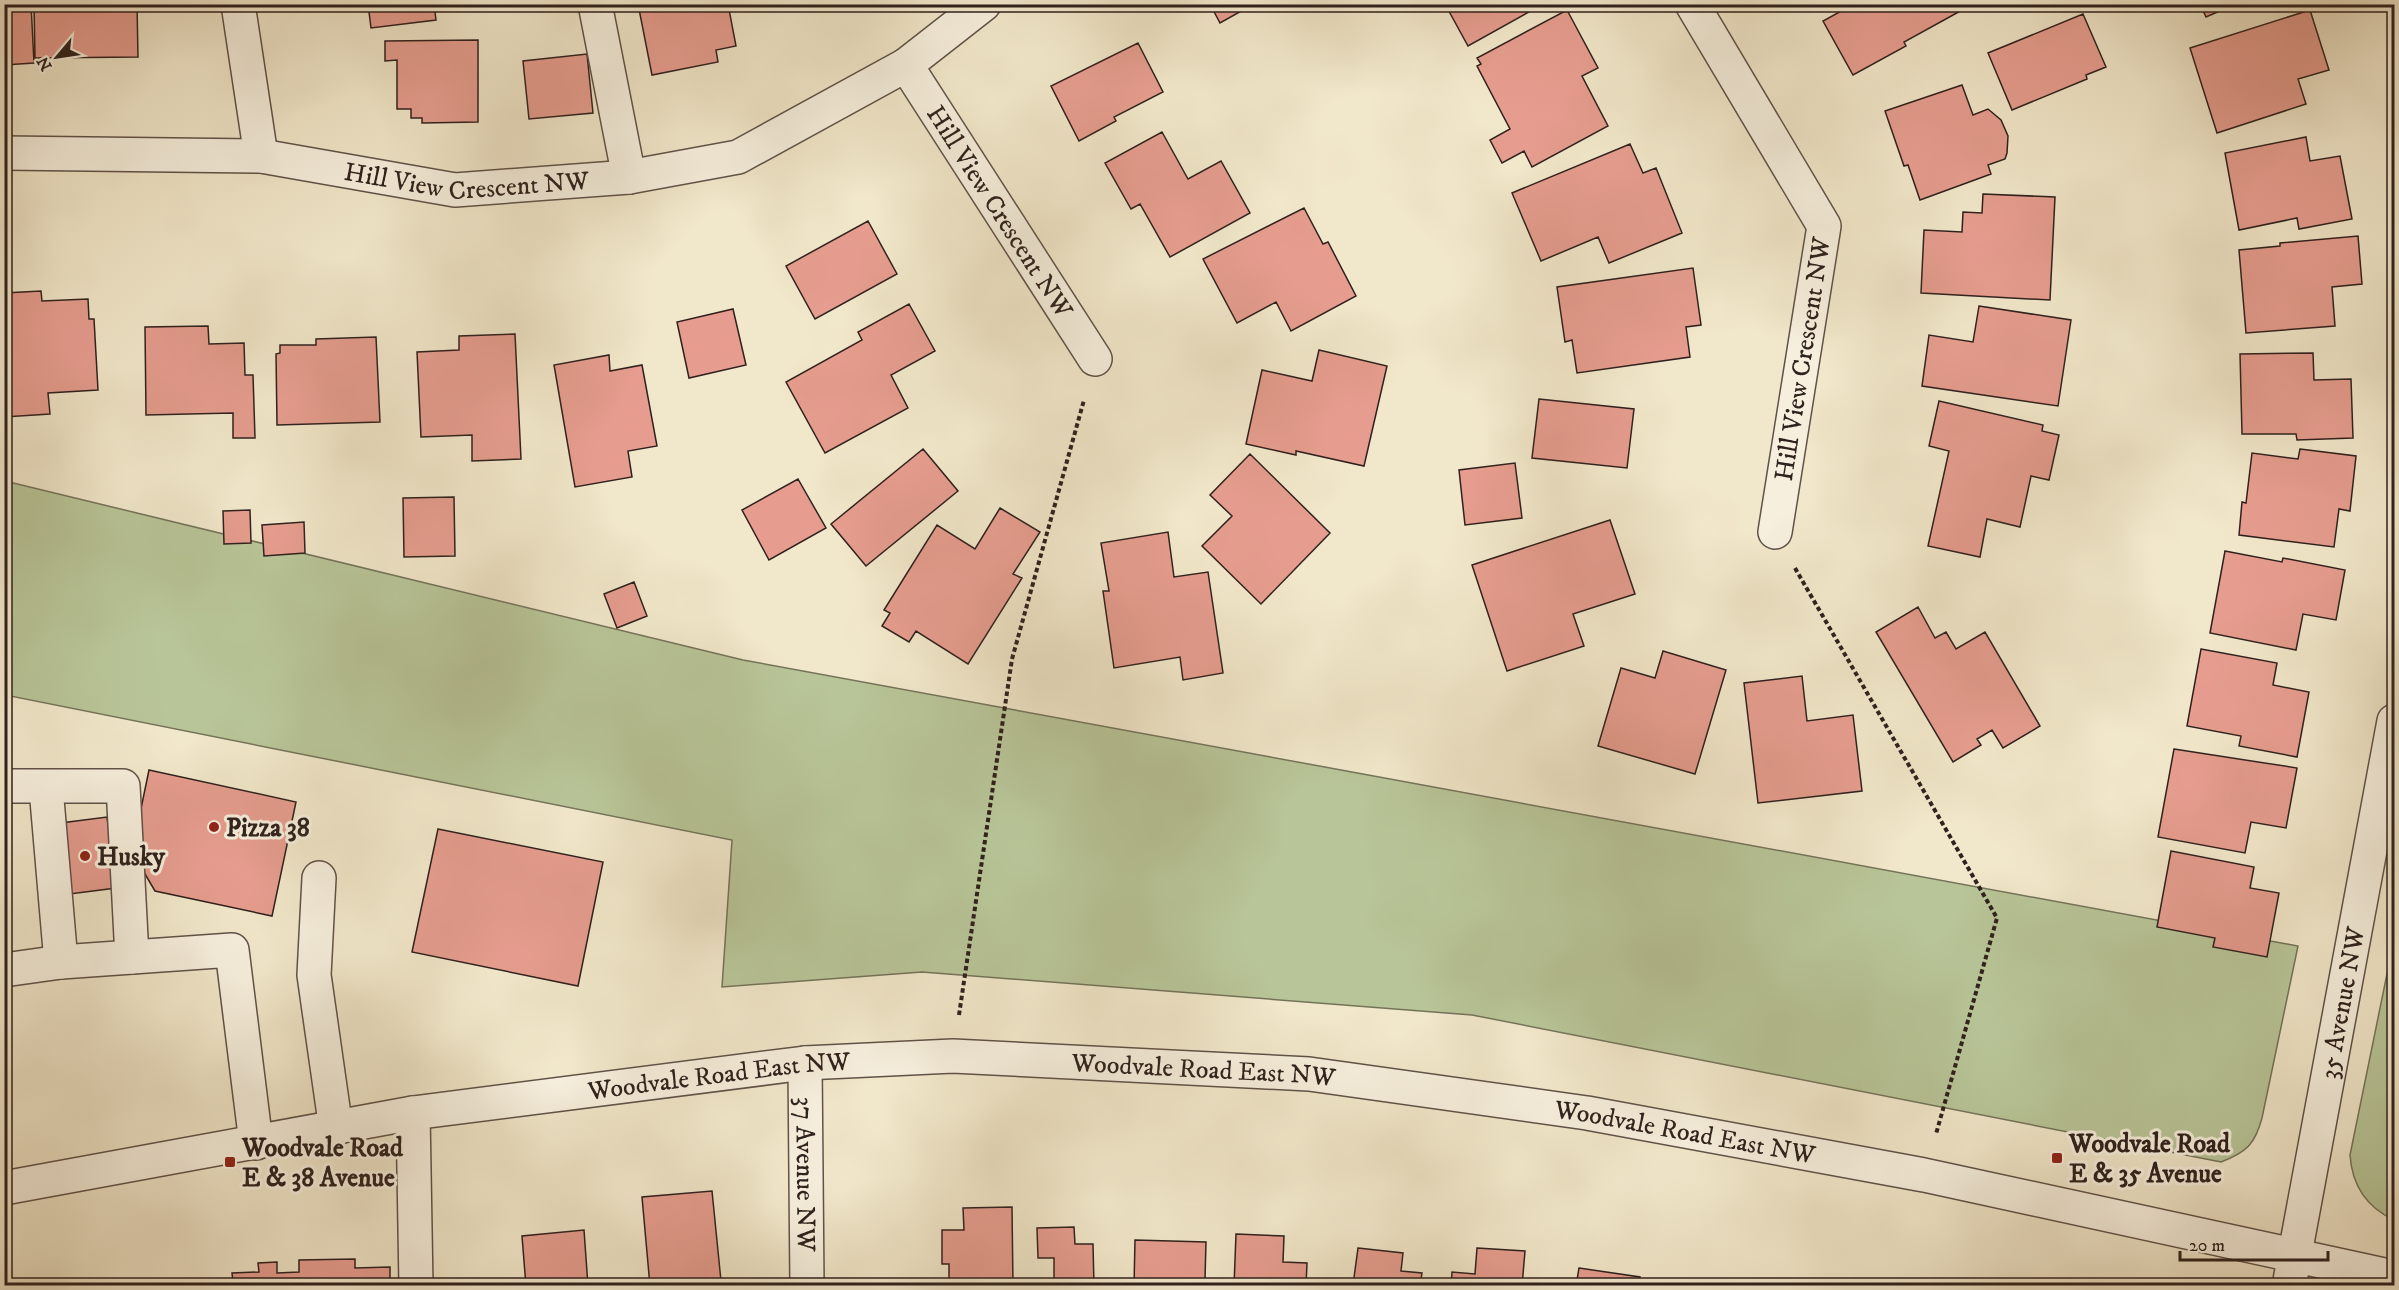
<svg xmlns="http://www.w3.org/2000/svg" width="2399" height="1290" font-family="'IM FELL DW Pica',serif">
	<style>
		.green { fill: #b8c598; stroke: #74735a; stroke-width: 1.5 }
		.building { fill: #e69d8f; stroke: #2f211d; stroke-width: 1.5 }
		.lines { fill: none; stroke-linecap: round; stroke-linejoin: round }
		.minor-casing { stroke: #605248; stroke-width: 36 }
		.path { stroke: #2f211d; stroke-width: 4; stroke-dasharray: 4.5 3; stroke-linecap: butt }
		.minor { stroke: #f6efdd; stroke-width: 33 }
		.poi-dot { fill: #8f2418; stroke: #f6efdd; stroke-width: 2 }
		.labels { text-anchor: middle; stroke-width: 6; stroke-linejoin: round; paint-order: stroke }
		.street-label { font-size: 26px; fill: #2f211d; stroke: #f6efdd }
		.poi-label { font-size: 26px; font-weight: bold; fill: #2f211d; stroke: #f6efdd; text-anchor: start }
	</style>
	<rect width="100%" height="100%" fill="#f1e7ca"/>
	<filter id="stains"><feTurbulence type="fractalNoise" baseFrequency=".00333" numOctaves="4"/><feColorMatrix values="0 0 0 0 .2 0 0 0 0 .09 0 0 0 0 .02 0 0 0 .5 -.17"/></filter>
	<radialGradient id="worn" r=".72"><stop offset=".6" stop-color="#630" stop-opacity="0"/><stop offset="1" stop-color="#630" stop-opacity=".3"/></radialGradient>
	<path class="green" d="M 5,481 L 743,660 L 2298,946 L 2262,1118 C 2255,1144 2247,1152 2221,1162 L 1472,1015 L 922,972 L 722,987 L 732,840 L 5,695 Z
		M 2388,969 L 2394,971 L 2394,1220 C 2366,1207 2352,1185 2350,1155 Z"/>
	<path class="building" d="M 4,4 L 31,4 L 34,63 L 4,65 Z
		M 34,4 L 137,4 L 138,57 L 35,58 Z
		M 368,4 L 434,4 L 436,20 L 371,28 Z
		M 638,4 L 728,4 L 736,46 L 716,50 L 718,62 L 652,75 Z
		M 761,4 L 786,4 L 763,11 Z
		M 1210,4 L 1254,4 L 1220,23 Z
		M 1445,4 L 1534,4 L 1536,8 L 1468,46 Z
		M 1854,4 L 1882,5 L 1973,4 L 1904,42 L 1906,46 L 1853,75 L 1823,21 Z
		M 2200,4 L 2236,4 L 2206,17 Z
		M 1567,10 L 1598,68 L 1582,76 L 1608,126 L 1532,167 L 1524,151 L 1502,163 L 1490,140 L 1510,129 L 1477,66 L 1481,64 L 1477,58 Z
		M 2310,10 L 2329,70 L 2298,79 L 2306,104 L 2217,133 L 2190,48 Z
		M 2083,14 L 2106,67 L 2086,75 L 2087,79 L 2012,110 L 1988,53 Z
		M 478,40 L 478,122 L 422,123 L 422,118 L 411,118 L 411,109 L 397,109 L 397,60 L 385,61 L 385,41 Z
		M 1138,43 L 1163,92 L 1114,117 L 1116,121 L 1079,141 L 1051,86 Z
		M 587,54 L 593,113 L 529,119 L 523,61 Z
		M 1962,85 L 1973,115 L 1988,109 L 2001,120 L 2008,136 L 2007,153 L 2005,159 L 1988,165 L 1991,174 L 1920,200 L 1908,165 L 1904,166 L 1885,111 Z
		M 1162,132 L 1188,179 L 1221,161 L 1250,213 L 1170,257 L 1140,204 L 1131,209 L 1105,163 Z
		M 2306,137 L 2310,161 L 2340,156 L 2352,219 L 2299,229 L 2297,218 L 2239,230 L 2225,153 Z
		M 1630,144 L 1643,173 L 1656,168 L 1682,233 L 1609,263 L 1598,237 L 1541,261 L 1512,193 Z
		M 1983,194 L 2055,197 L 2050,300 L 1921,293 L 1924,230 L 1962,232 L 1963,212 L 1982,213 Z
		M 1304,208 L 1323,244 L 1328,242 L 1356,296 L 1291,331 L 1276,302 L 1237,323 L 1203,259 Z
		M 868,221 L 897,274 L 815,319 L 786,266 Z
		M 2358,236 L 2362,284 L 2332,287 L 2335,326 L 2246,333 L 2239,250 L 2280,246 L 2280,243 Z
		M 1693,268 L 1701,325 L 1686,327 L 1690,357 L 1577,373 L 1572,340 L 1565,342 L 1557,287 Z
		M 41,291 L 42,301 L 88,299 L 89,319 L 94,319 L 98,390 L 48,393 L 50,414 L 4,417 L 4,293 Z
		M 909,304 L 935,351 L 891,375 L 908,408 L 825,453 L 786,382 L 862,340 L 858,332 Z
		M 1979,306 L 2071,320 L 2058,406 L 1922,386 L 1929,335 L 1973,342 Z
		M 733,309 L 746,365 L 689,378 L 677,322 Z
		M 208,326 L 209,344 L 244,343 L 245,375 L 253,375 L 255,438 L 233,438 L 233,413 L 146,415 L 145,327 Z
		M 515,334 L 521,459 L 472,461 L 472,435 L 421,437 L 417,352 L 459,350 L 459,336 Z
		M 376,337 L 380,422 L 277,425 L 276,354 L 280,353 L 280,345 L 316,345 L 316,339 Z
		M 1319,350 L 1387,366 L 1364,466 L 1296,451 L 1296,455 L 1246,444 L 1262,370 L 1312,381 Z
		M 2313,353 L 2314,380 L 2351,379 L 2353,438 L 2297,440 L 2296,434 L 2242,434 L 2240,354 Z
		M 609,355 L 610,371 L 642,365 L 657,446 L 628,451 L 632,477 L 575,487 L 554,365 Z
		M 1539,399 L 1634,409 L 1627,468 L 1532,458 Z
		M 1939,401 L 2043,425 L 2042,431 L 2059,435 L 2049,480 L 2031,476 L 2020,527 L 1987,519 L 1980,557 L 1928,546 L 1949,451 L 1929,446 Z
		M 923,449 L 958,491 L 866,566 L 831,524 Z
		M 2300,449 L 2356,456 L 2350,511 L 2339,509 L 2334,547 L 2239,535 L 2242,502 L 2246,503 L 2252,453 L 2298,459 Z
		M 1250,454 L 1330,533 L 1261,604 L 1202,546 L 1232,516 L 1210,495 Z
		M 1515,463 L 1522,518 L 1465,525 L 1459,470 Z
		M 798,479 L 826,528 L 769,560 L 742,510 Z
		M 454,497 L 455,556 L 404,557 L 403,498 Z
		M 1000,508 L 1040,532 L 1013,574 L 1022,578 L 968,664 L 916,631 L 909,642 L 882,626 L 890,613 L 884,610 L 937,525 L 975,549 Z
		M 250,510 L 251,543 L 224,544 L 223,511 Z
		M 1610,520 L 1635,594 L 1573,614 L 1584,646 L 1507,671 L 1472,565 Z
		M 304,522 L 305,553 L 264,556 L 262,525 Z
		M 1168,532 L 1174,577 L 1208,572 L 1223,673 L 1183,680 L 1180,657 L 1114,668 L 1103,591 L 1109,591 L 1101,543 Z
		M 2225,551 L 2282,562 L 2283,558 L 2345,570 L 2336,620 L 2303,614 L 2296,650 L 2210,633 Z
		M 634,582 L 647,616 L 617,628 L 604,594 Z
		M 1918,607 L 1935,638 L 1946,632 L 1956,649 L 1985,632 L 2040,726 L 2003,748 L 1992,730 L 1977,739 L 1981,745 L 1953,762 L 1876,632 Z
		M 2201,649 L 2277,663 L 2273,685 L 2309,692 L 2297,757 L 2239,746 L 2241,736 L 2187,726 Z
		M 1663,651 L 1726,670 L 1695,774 L 1598,746 L 1621,668 L 1655,678 Z
		M 1802,676 L 1807,721 L 1853,715 L 1862,791 L 1758,803 L 1744,683 Z
		M 2174,749 L 2297,768 L 2286,828 L 2251,822 L 2245,853 L 2158,837 Z
		M 149,770 L 296,802 L 272,916 L 155,891 L 132,852 Z
		M 107,817 L 116,888 L 62,895 L 53,824 Z
		M 438,829 L 603,862 L 578,986 L 412,952 Z
		M 2171,851 L 2254,867 L 2250,888 L 2279,893 L 2267,957 L 2213,947 L 2215,938 L 2157,927 Z
		M 712,1191 L 721,1281 L 650,1286 L 642,1197 Z
		M 1012,1207 L 1013,1286 L 949,1286 L 949,1264 L 942,1264 L 942,1230 L 964,1230 L 963,1208 Z
		M 1074,1227 L 1075,1244 L 1093,1244 L 1094,1286 L 1054,1286 L 1054,1258 L 1038,1258 L 1037,1228 Z
		M 584,1230 L 588,1286 L 526,1286 L 522,1236 Z
		M 1236,1234 L 1284,1236 L 1283,1262 L 1307,1263 L 1306,1286 L 1234,1286 Z
		M 1135,1240 L 1206,1242 L 1205,1279 L 1192,1279 L 1192,1286 L 1134,1286 Z
		M 1358,1248 L 1403,1253 L 1401,1271 L 1422,1273 L 1420,1286 L 1353,1285 Z
		M 1477,1248 L 1525,1251 L 1522,1286 L 1451,1286 L 1452,1272 L 1475,1274 Z
		M 355,1259 L 355,1268 L 390,1267 L 390,1286 L 219,1286 L 219,1283 L 233,1282 L 232,1273 L 259,1272 L 258,1263 L 277,1262 L 277,1273 L 299,1272 L 299,1260 Z
		M 1579,1268 L 1640,1277 L 1639,1286 L 1576,1286 Z"/>
	<g class="lines">
		<defs>
			<g id="minor">
				<path d="M 238,4 L 261,156"/>
				<path d="M 595,4 L 629,177"/>
				<path d="M 1692,4 L 1824,226 L 1775,532"/>
				<path id="s1" d="M 906,65 L 1095,359"/>
				<path id="s2" d="M 4,153 L 261,156 L 455,190 L 629,177 L 738,157 L 906,65 L 984,4"/>
				<path d="M 4,786 L 123,786 L 132,957"/>
				<path d="M 46,788 L 61,962"/>
				<path d="M 319,878 L 314,975 L 336,1129"/>
				<path d="M 4,970 L 61,962 L 232,950 L 256,1143"/>
				<path id="s3" d="M 805,1063 L 807,1286"/>
				<path d="M 413,1113 L 416,1286"/>
				<path id="s4" d="M 4,1188 L 413,1113 L 805,1063 L 953,1056 L 1309,1074 L 1587,1113 L 1924,1175 L 2394,1277"/>
				<path id="s5" d="M 2289,1286 L 2394,721"/>
			</g>
		</defs>
		<use href="#minor" class="minor-casing"/>
		<path class="path" d="M 1795,568 L 1997,918 L 1936,1134
			M 959,1015 L 1012,659 L 1084,400"/>
		<use href="#minor" class="minor"/>
	</g>
	<g class="poi-dot">
		<circle cx="214" cy="827" r="6"/>
		<circle cx="85" cy="856" r="6"/>
		<rect x="2051" y="1152" width="12" height="12" rx="3"/>
		<rect x="224" y="1156" width="12" height="12" rx="3"/>
	</g>
	<g class="labels">
		<g class="street-label">
			<text dy="9" stroke="none"><textPath href="#s2" startOffset="465">Hill View Crescent NW</textPath></text>
			<text dy="9" stroke="none"><textPath href="#s1" startOffset="174">Hill View Crescent NW</textPath></text>
			<text transform="translate(1802 359) rotate(-81)" y="9">Hill View Crescent NW</text>
			<text dy="9" stroke="none"><textPath href="#s5" startOffset="288">35 Avenue NW</textPath></text>
			<text dy="9" stroke="none"><textPath href="#s4" startOffset="1210">Woodvale Road East NW</textPath></text>
			<text dy="9" stroke="none"><textPath href="#s4" startOffset="724">Woodvale Road East NW</textPath></text>
			<text dy="9" stroke="none"><textPath href="#s4" startOffset="1696">Woodvale Road East NW</textPath></text>
			<text dy="9" stroke="none"><textPath href="#s3" startOffset="111">37 Avenue NW</textPath></text>
		</g>
		<g class="poi-label">
			<text x="226" y="836">Pizza 38</text>
			<text x="97" y="865">Husky</text>
			<text x="2069" y="1152">Woodvale Road<tspan x="2069" dy="30">E &amp; 35 Avenue</tspan></text>
			<text x="242" y="1156">Woodvale Road<tspan x="242" dy="30">E &amp; 38 Avenue</tspan></text>
		</g>
	</g>
	<rect width="2399" height="1290" fill="none" stroke="#f1e7ca" stroke-width="24"/>
	<rect x="6" y="6" width="2387" height="1278" fill="none" stroke="#2f211d" stroke-width="3"/>
	<rect x="12" y="12" width="2375" height="1266" fill="none" stroke="#2f211d" stroke-width="1.5"/>
	<g transform="translate(57 57) rotate(241)" stroke="#f6efdd" stroke-width="4.5" paint-order="stroke">
	<path d="M0-4.5L10 22L0 15L-10 22Z" fill="#2f211d"/>
	<text y="-9" font-size="16" font-weight="bold" text-anchor="middle" fill="#2f211d">N</text>
	</g>
	<path d="M2180 1251v9h148v-9" fill="none" stroke="#2f211d" stroke-width="3"/>
	<text x="2189" y="1251" font-size="18" fill="#2f211d" stroke="#f6efdd" stroke-width="4.5" paint-order="stroke">20 m</text>
	<rect width="100%" height="100%" filter="url(#stains)"/>
	<rect width="100%" height="100%" fill="url(#worn)"/>
</svg>
